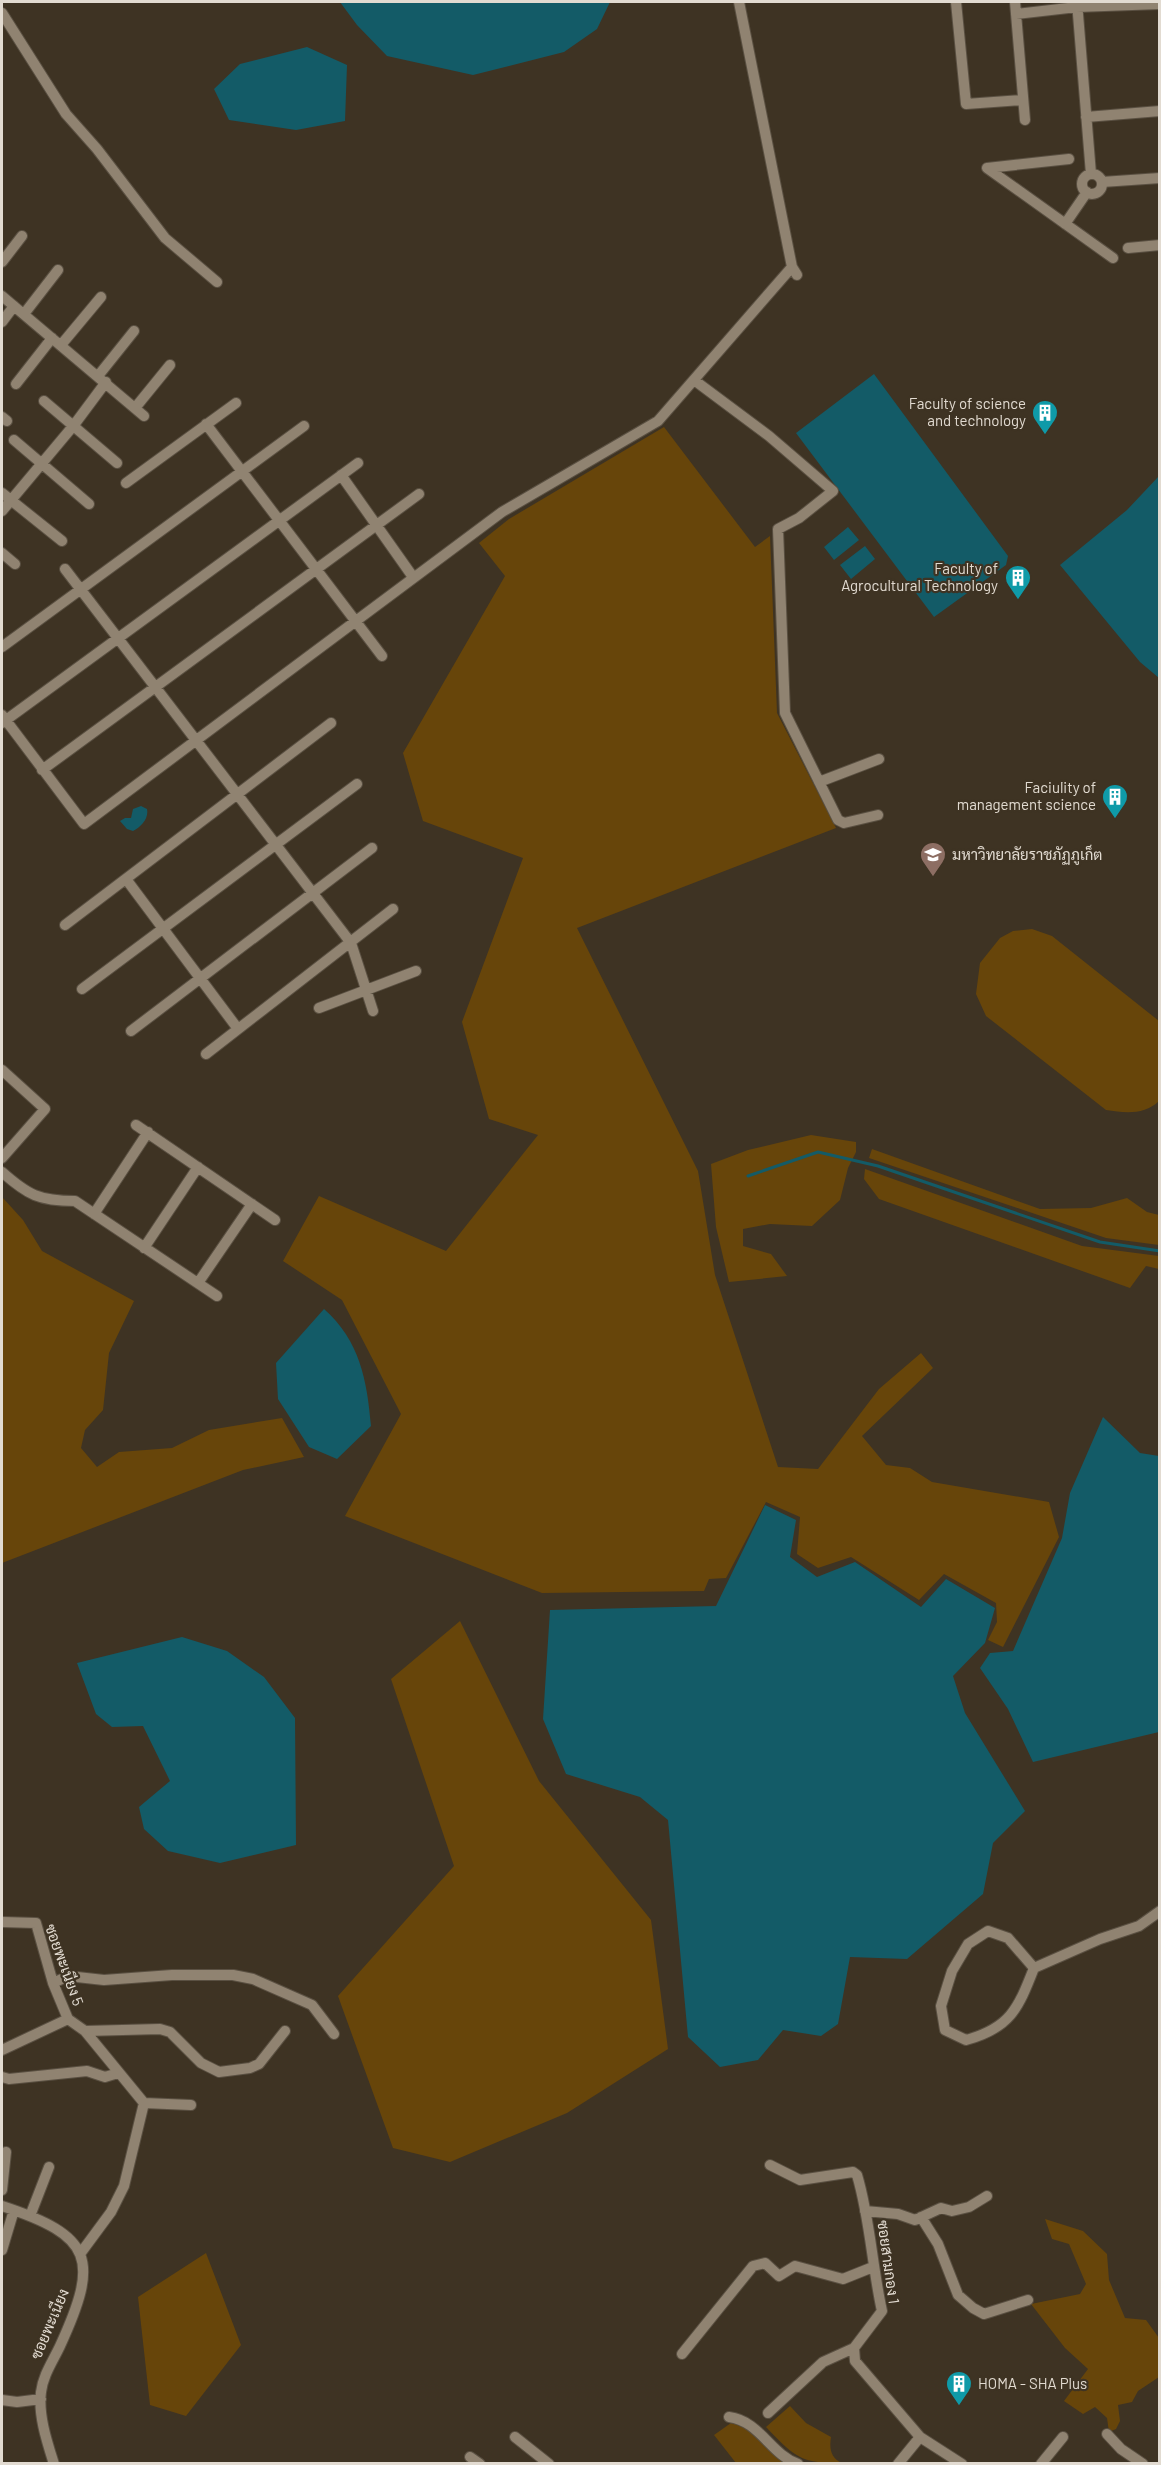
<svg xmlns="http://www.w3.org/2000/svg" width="1161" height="2465" font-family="Barlow,Sarabun,sans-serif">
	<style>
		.green { fill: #67450a }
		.water { fill: #135b67 }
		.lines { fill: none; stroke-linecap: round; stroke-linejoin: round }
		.stream { stroke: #135b67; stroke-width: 3 }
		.minor-casing { stroke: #5a5042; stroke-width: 12 }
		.minor { stroke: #908371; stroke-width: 10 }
		.labels { text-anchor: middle; stroke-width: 4.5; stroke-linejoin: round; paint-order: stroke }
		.poi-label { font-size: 15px; fill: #e2dbd1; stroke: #3e3323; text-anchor: end }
		.street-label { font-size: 15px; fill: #e2dbd1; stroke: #3e3323 }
	</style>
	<rect width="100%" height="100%" fill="#3e3323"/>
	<path class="green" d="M 664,427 L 755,547 L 770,536 L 777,713 L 836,828 L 577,928 L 698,1171 L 715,1275 L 778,1467 L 818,1469 L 879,1389 L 921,1353 L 933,1368 L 862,1436 L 886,1465 L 910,1468 L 932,1482 L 1049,1502 L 1059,1537 L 1003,1647 L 988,1640 L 997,1622 L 996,1603 L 944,1574 L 919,1600 L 851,1557 L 818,1568 L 797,1554 L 800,1517 L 766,1502 L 726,1578 L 709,1579 L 704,1591 L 542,1593 L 345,1516 L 401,1414 L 342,1300 L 283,1261 L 319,1196 L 446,1251 L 538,1135 L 489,1119 L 462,1022 L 523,858 L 423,821 L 403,753 L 505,576 L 479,543 L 509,519 Z
		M 1032,929 L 1052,936 L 1159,1021 L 1159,1101 C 1145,1115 1125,1113 1106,1110 L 986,1016 L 976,994 L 980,963 L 1000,938 L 1013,931 Z
		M 811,1135 L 856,1142 L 856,1152 L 848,1168 L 840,1200 L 812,1226 L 770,1224 L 743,1229 L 743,1246 L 771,1254 L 787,1276 L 729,1282 L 716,1227 L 711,1164 L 748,1150 Z
		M 872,1149 L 1040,1209 L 1091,1208 L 1127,1198 L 1147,1212 L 1159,1215 L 1159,1245 L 1106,1238 L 869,1158 Z
		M 865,1169 L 1082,1246 L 1159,1256 L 1159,1269 L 1146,1266 L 1130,1288 L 879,1199 L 864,1179 Z
		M 2,1197 L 23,1220 L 42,1251 L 134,1301 L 109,1353 L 103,1410 L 85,1430 L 81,1448 L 97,1467 L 119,1452 L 172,1448 L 209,1430 L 282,1418 L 304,1457 L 243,1470 L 2,1563 Z
		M 460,1621 L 539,1781 L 651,1920 L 668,2049 L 567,2113 L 450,2162 L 393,2148 L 338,1996 L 454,1866 L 391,1679 Z
		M 1045,2219 L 1083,2231 L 1107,2254 L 1109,2280 L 1125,2318 L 1146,2320 L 1159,2338 L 1159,2377 L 1138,2391 L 1132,2402 L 1118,2405 L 1120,2421 L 1116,2429 L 1109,2432 L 1107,2418 L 1095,2407 L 1083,2414 L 1064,2401 L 1088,2369 L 1065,2348 L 1031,2304 L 1080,2294 L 1086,2284 L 1069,2244 L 1052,2239 Z
		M 206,2253 L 241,2345 L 186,2416 L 150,2405 L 138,2297 Z
		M 790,2406 L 806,2423 L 831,2437 C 829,2449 831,2458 842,2463 C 800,2464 794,2456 766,2427 Z
		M 731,2423 C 754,2428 768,2447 784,2463 L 736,2463 L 714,2435 Z"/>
	<path class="water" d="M 340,2 L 610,2 L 597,29 L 564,52 L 473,75 L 387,56 L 357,25 Z
		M 307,47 L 347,65 L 345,121 L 296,130 L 229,120 L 214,89 L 240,64 Z
		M 874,374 L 1008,556 L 1006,565 L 934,617 L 796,433 Z
		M 1159,476 L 1159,678 L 1140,662 L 1060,565 L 1127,510 Z
		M 848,527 L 859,540 L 834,560 L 824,547 Z
		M 865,546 L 875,559 L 851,579 L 840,565 Z
		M 141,806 L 147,809 C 149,819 141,827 133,831 L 127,829 L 120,821 L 125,818 L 131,818 L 133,809 Z
		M 324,1309 C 360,1341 367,1380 371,1426 L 337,1459 L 309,1447 L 278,1399 L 276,1363 Z
		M 1103,1417 L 1140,1453 L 1159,1456 L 1159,1732 L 1033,1762 L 1008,1709 L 980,1668 L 990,1653 L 1013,1651 L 1062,1538 L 1070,1493 Z
		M 765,1505 L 796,1520 L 790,1557 L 817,1577 L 855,1562 L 921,1607 L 946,1579 L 995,1608 L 985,1643 L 953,1676 L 965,1713 L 1025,1811 L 993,1843 L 983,1894 L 907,1959 L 850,1957 L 838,2024 L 821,2036 L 783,2030 L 758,2060 L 720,2067 L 688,2037 L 668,1820 L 640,1797 L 566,1774 L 543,1719 L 550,1610 L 716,1606 Z
		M 182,1637 L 227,1651 L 264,1677 L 295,1718 L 296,1845 L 220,1863 L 168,1851 L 144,1829 L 139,1807 L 170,1781 L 143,1726 L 112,1727 L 96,1714 L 77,1663 Z"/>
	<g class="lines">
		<path class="stream" d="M 748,1176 L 818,1152 L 878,1166 L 1100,1242 L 1160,1251"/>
		<defs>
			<path id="minor" d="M 739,2 L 792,267 L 797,275
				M 956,2 L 966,104 L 1023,100
				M 1015,2 L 1025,120
				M 1077,2 L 1091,174
				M 2,13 L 66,114 L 97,149 L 165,238 L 217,282
				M 1016,14 L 1077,7 L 1160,4
				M 1086,117 L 1160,111
				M 1069,159 L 987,168 L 1113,258
				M1082 184a10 10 0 1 1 20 0a10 10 0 1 1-20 0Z
				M 1102,182 L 1160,178
				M 1065,224 L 1087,192
				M 1128,248 L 1160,245
				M 2,262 L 22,236
				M 2,296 L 144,416
				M 24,314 L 58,270
				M 2,322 L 14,306
				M 61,345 L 101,297
				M 98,376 L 134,331
				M 694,380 L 769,436 L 833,491 L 799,518 L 778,529 L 785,713 L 838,820 L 844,823 L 878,815
				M 16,384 L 52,338
				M 44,401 L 117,463
				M 135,408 L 170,365
				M 2,417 L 7,421
				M 206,424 L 382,656
				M 14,440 L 89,504
				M 341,475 L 413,577
				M 126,483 L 236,403
				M 2,493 L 62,541
				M 2,511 L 74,425 L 106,382
				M 2,553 L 15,564
				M 65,569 L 351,943 L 373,1011
				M 2,647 L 304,426
				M 2,715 L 84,824 L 502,512 L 658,421 L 792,267
				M 2,723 L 358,463
				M 42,770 L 419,494
				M 819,782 L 879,759
				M 126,879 L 238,1029
				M 65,925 L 331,723
				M 82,989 L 357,784
				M 319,1008 L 416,971
				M 131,1031 L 372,848
				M 206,1054 L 393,909
				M 2,1070 L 45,1109 L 2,1158
				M 136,1125 L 275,1220
				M 2,1172 C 28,1195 39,1201 75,1201 L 217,1296
				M 94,1214 L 148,1132
				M 144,1248 L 198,1167
				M 198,1283 L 252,1204
				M 2,1922 L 36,1923 L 53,1983 L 68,2019 L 85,2031 L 144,2103 L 124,2186 L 111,2212 L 80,2254
				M 1034,1968 L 1008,1938 L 988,1931 L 968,1944 L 952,1971 L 941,2006 L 945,2030 L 966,2040 C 1010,2028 1018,2009 1034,1968 L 1100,1939 L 1139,1926 L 1160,1911
				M 53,1983 L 66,1977 L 77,1977 L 104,1980 L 172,1975 L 233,1975 L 253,1979 L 312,2005 L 334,2034
				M 85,2031 L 160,2029 L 170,2032 L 201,2063 L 219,2072 L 250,2068 L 259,2064 L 285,2031
				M 2,2050 L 68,2019
				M 2,2077 L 9,2079 L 87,2071 L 105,2077 L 118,2073
				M 144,2103 L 191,2105
				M 770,2165 L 800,2180 L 853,2172 L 857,2175 C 870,2218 872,2266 882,2311 L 854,2348 L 855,2361 L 920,2437 L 962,2464
				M 2,2190 L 6,2152
				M 2,2206 C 93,2236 100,2259 60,2346 C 53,2361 43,2375 41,2392 C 38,2415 47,2442 54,2464
				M 865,2211 L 898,2214 L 915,2220 L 941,2208 L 952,2211 L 969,2207 L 987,2196
				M 30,2216 L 49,2167
				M 921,2217 L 938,2244 L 958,2295 L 973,2308 L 984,2314 L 1028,2300
				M 2,2250 L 14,2210
				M 682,2354 L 753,2266 L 765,2263 L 779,2276 L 795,2266 L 843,2279 L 873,2267
				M 2,2400 L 17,2402 L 41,2399
				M 768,2413 L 823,2362 L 854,2348
				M 729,2417 C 760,2421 770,2454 798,2464
				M 1107,2434 L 1121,2449 L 1143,2464
				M 515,2437 L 549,2464
				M 470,2457 L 480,2464
				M 898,2464 L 920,2437
				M 1041,2464 L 1063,2437"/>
		</defs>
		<use href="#minor" class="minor-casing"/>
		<use href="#minor" class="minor"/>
	</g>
	<defs>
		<symbol id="building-pin" viewBox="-11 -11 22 30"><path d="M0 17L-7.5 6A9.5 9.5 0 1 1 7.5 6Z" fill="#0f9aa8" stroke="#3e3323"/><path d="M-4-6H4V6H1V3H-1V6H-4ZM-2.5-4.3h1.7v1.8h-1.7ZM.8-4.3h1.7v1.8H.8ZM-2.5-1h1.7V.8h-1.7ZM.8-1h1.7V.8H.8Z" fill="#fff"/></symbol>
		<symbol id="university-pin" viewBox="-11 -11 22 30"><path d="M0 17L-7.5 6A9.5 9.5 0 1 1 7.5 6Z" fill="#8d6e63" stroke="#3e3323"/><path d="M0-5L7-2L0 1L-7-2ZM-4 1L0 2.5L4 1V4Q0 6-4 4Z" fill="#fff"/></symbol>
	</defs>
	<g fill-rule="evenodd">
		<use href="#building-pin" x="1030" y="398" width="30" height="40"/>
		<use href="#building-pin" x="1003" y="563" width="30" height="40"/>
		<use href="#building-pin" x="1100" y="782" width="30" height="40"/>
		<use href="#university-pin" x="918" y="840" width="30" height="40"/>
		<use href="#building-pin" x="944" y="2369" width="30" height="40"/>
	</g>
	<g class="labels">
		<g class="poi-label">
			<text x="1026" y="409">Faculty of science<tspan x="1026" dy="17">and technology</tspan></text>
			<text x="998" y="574">Faculty of<tspan x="998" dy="17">Agrocultural Technology</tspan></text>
			<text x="1096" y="793">Faciulity of<tspan x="1096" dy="17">management science</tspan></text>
			<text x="952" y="860" text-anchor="start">มหาวิทยาลัยราชภัฏภูเก็ต</text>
			<text x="978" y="2389" text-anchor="start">HOMA - SHA Plus</text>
		</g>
		<g class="street-label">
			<text transform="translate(64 1965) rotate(70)" y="5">ซอยพะเนียง 5</text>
			<text transform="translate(888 2262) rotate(82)" y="5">ซอยสามกอง 1</text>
			<text transform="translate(50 2324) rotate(-67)" y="5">ซอยพะเนียง</text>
		</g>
	</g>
	<rect width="1161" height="2465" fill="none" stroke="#e2dbd1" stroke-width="6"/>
</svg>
